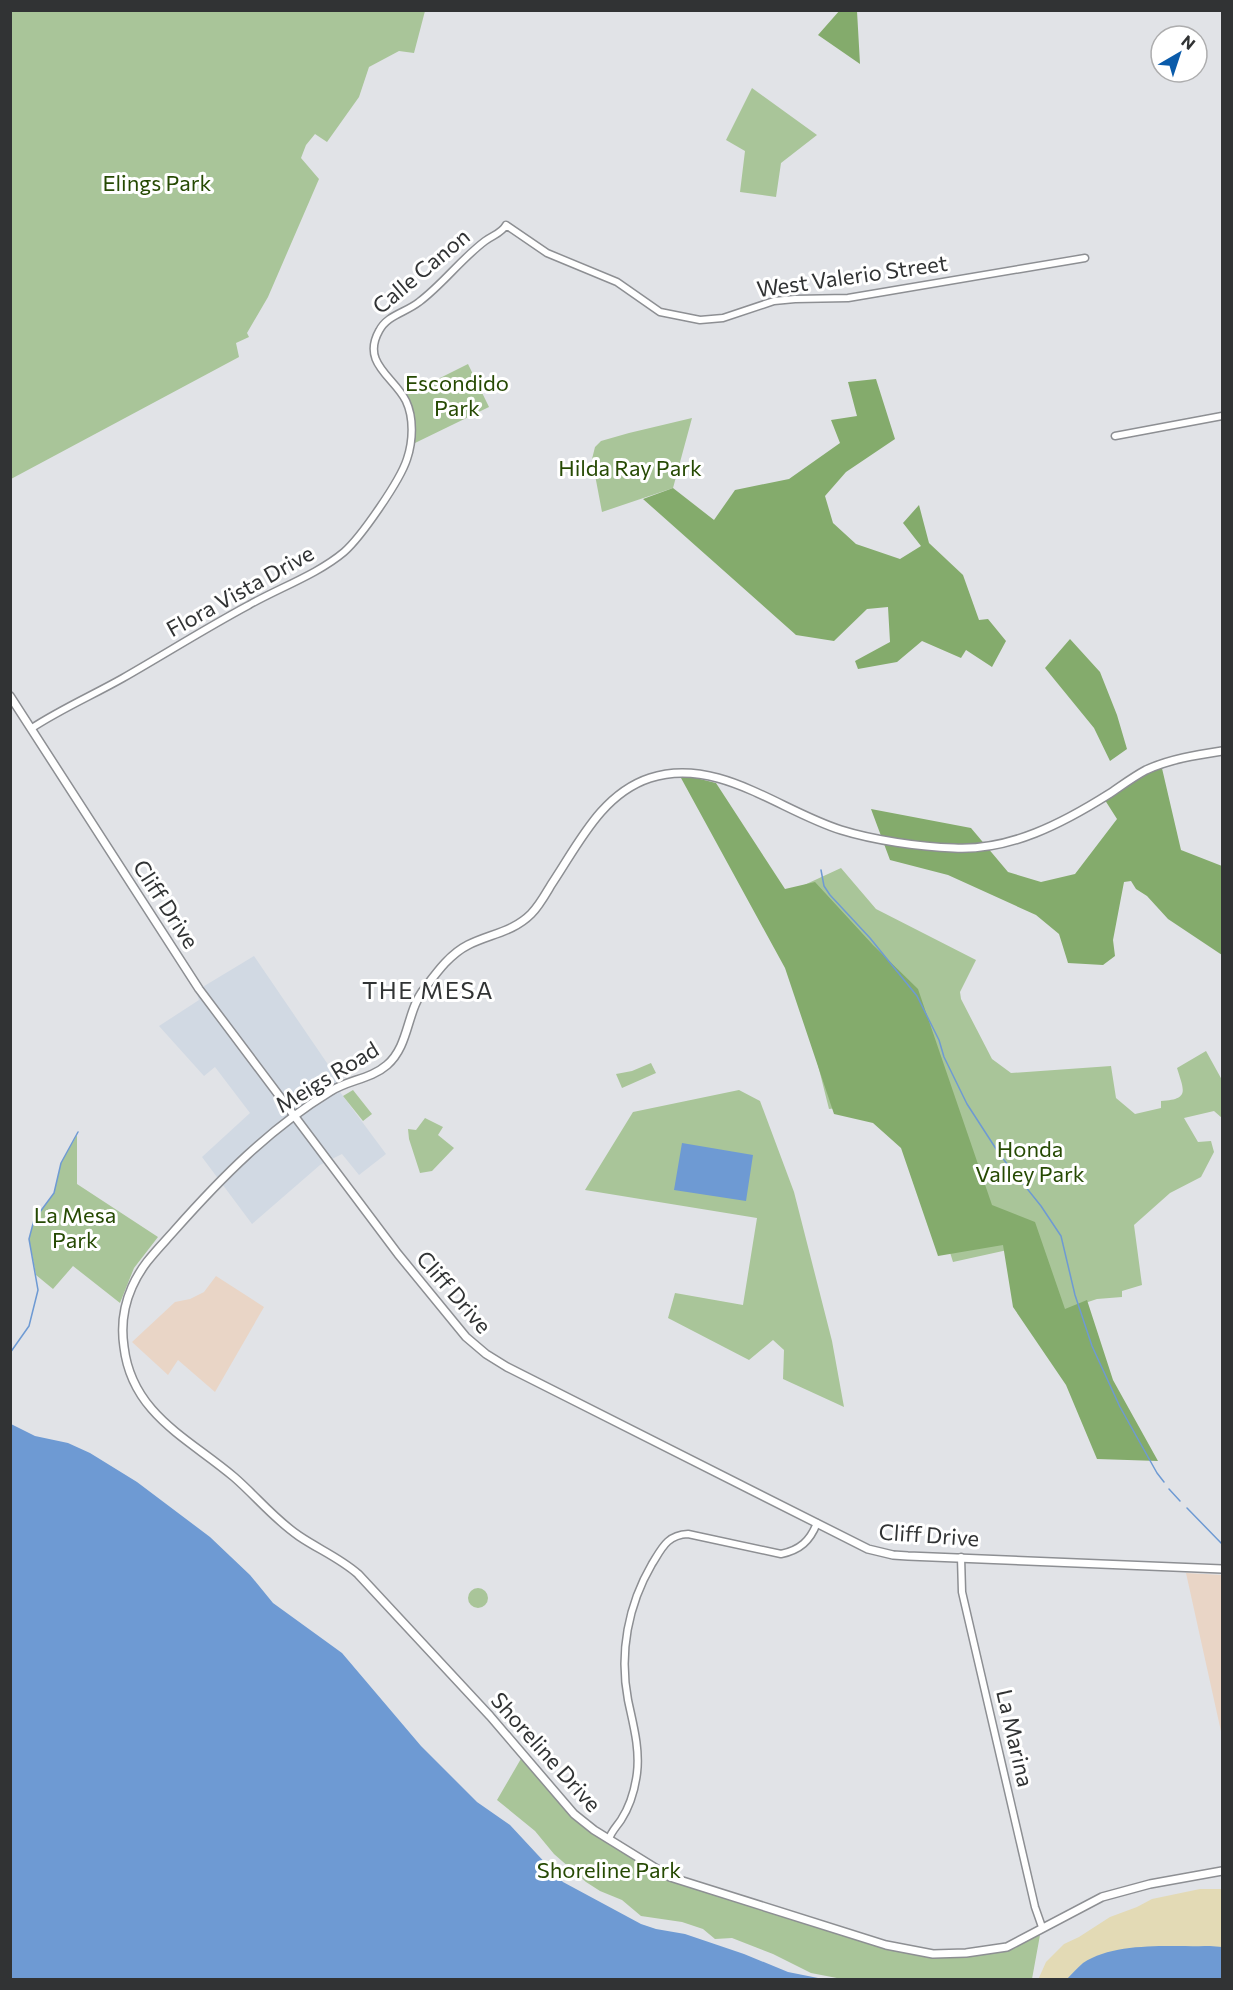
<svg xmlns="http://www.w3.org/2000/svg" width="1233" height="1990" font-family="Commissioner,sans-serif">
	<style>
		.built { fill: #d1d9e3 }
		.education { fill: #e9d5c6 }
		.green { fill: #a9c599 }
		.forest { fill: #84ab6c }
		.sand { fill: #e3dab5 }
		.water { fill: #6e9ad3 }
		.lines { fill: none; stroke-linecap: round; stroke-linejoin: round }
		.stream { stroke: #6e9ad3; stroke-width: 1.5 }
		.tertiary-casing { stroke: #8d8f93; stroke-width: 9 }
		.secondary-casing { stroke: #8d8f93; stroke-width: 10 }
		.tertiary { stroke: #fff; stroke-width: 6 }
		.secondary { stroke: #fff; stroke-width: 7 }
		.labels { text-anchor: middle; stroke-width: 6; stroke-linejoin: round; paint-order: stroke }
		.park-label { font-size: 22px; fill: #264a03; stroke: #fff }
		.street-label { font-size: 22px; fill: #313334; stroke: #fff }
		.neighbourhood-label { font-size: 24px; letter-spacing: 1.5px; fill: #313334; stroke: #fff }
	</style>
	<rect width="100%" height="100%" fill="#e1e3e7"/>
	<path class="built" d="M 254,956 L 344,1088 L 340,1092 L 386,1154 L 359,1175 L 342,1154 L 320,1165 L 252,1224 L 202,1157 L 250,1113 L 215,1067 L 204,1076 L 159,1026 L 199,1000 L 196,991 Z"/>
	<path class="education" d="M 216,1276 L 264,1307 L 215,1392 L 178,1360 L 168,1375 L 132,1342 L 175,1302 L 190,1299 L 204,1292 Z
		M 1186,1573 L 1222,1575 L 1222,1736 Z"/>
	<path class="green" d="M 11,10 L 425,11 L 414,53 L 399,51 L 369,67 L 359,97 L 327,142 L 315,134 L 306,145 L 301,158 L 319,179 L 268,297 L 247,333 L 249,337 L 236,343 L 239,357 L 11,479 Z
		M 752,88 L 817,135 L 781,163 L 776,197 L 740,192 L 745,151 L 726,140 Z
		M 468,364 L 489,407 L 415,443 C 415,426 414,410 406,395 Z
		M 692,418 L 673,488 L 602,512 L 592,459 L 595,447 L 601,441 L 629,433 Z
		M 841,868 L 876,909 L 976,960 L 960,992 L 961,999 L 992,1059 L 1011,1073 L 1111,1066 L 1116,1098 L 1135,1114 L 1161,1108 L 1161,1101 C 1190,1099 1184,1091 1177,1068 L 1206,1051 L 1222,1080 L 1222,1118 L 1214,1111 L 1184,1118 L 1198,1142 L 1211,1141 L 1214,1152 L 1201,1177 L 1170,1193 L 1134,1225 L 1142,1285 L 1122,1291 L 1122,1297 L 1097,1299 L 1079,1305 L 1096,1356 L 1012,1249 L 953,1262 L 902,1100 L 829,1109 L 776,898 Z
		M 651,1063 L 656,1073 L 622,1088 L 616,1074 L 632,1071 Z
		M 353,1090 L 372,1114 L 363,1121 L 343,1096 Z
		M 739,1090 L 760,1101 L 794,1192 L 832,1341 L 844,1407 L 783,1379 L 784,1350 L 773,1340 L 749,1360 L 668,1318 L 675,1293 L 743,1305 L 757,1218 L 585,1190 L 633,1112 Z
		M 425,1118 L 443,1127 L 438,1135 L 454,1148 L 432,1171 L 420,1173 L 409,1139 L 408,1129 L 416,1130 Z
		M 77,1135 L 77,1184 L 158,1237 L 134,1268 L 120,1303 L 73,1266 L 53,1289 L 36,1275 L 29,1239 L 34,1220 L 54,1193 L 61,1163 Z
		M468 1598a10 10 0 1 1 20 0a10 10 0 1 1-20 0Z
		M 522,1757 L 571,1816 L 588,1830 L 662,1877 L 895,1951 C 931,1959 975,1960 1010,1948 C 1020,1945 1030,1939 1040,1935 L 1032,1979 L 842,1979 L 811,1973 L 773,1954 L 732,1938 L 715,1939 L 703,1929 L 682,1922 L 641,1916 L 622,1900 L 600,1891 L 586,1882 L 554,1854 L 535,1831 L 497,1800 Z"/>
	<path class="forest" d="M 840,10 L 857,11 L 860,64 L 818,35 Z
		M 876,379 L 895,439 L 846,472 L 825,496 L 833,523 L 856,544 L 900,559 L 921,546 L 903,523 L 919,505 L 929,543 L 963,575 L 979,620 L 988,619 L 1006,641 L 992,667 L 966,650 L 961,658 L 922,641 L 897,662 L 858,669 L 855,661 L 890,642 L 888,607 L 867,609 L 834,641 L 796,635 L 643,499 L 673,488 L 714,520 L 735,490 L 789,479 L 840,443 L 831,420 L 857,416 L 848,382 Z
		M 1070,639 L 1100,672 L 1117,715 L 1127,749 L 1110,761 L 1094,728 L 1045,668 Z
		M 1161,764 L 1181,850 L 1222,866 L 1222,955 L 1168,919 L 1147,896 L 1136,889 L 1131,881 L 1124,882 L 1113,940 L 1115,956 L 1103,965 L 1068,963 L 1059,934 L 1036,915 L 948,875 L 890,860 L 871,809 L 971,828 L 1008,872 L 1041,882 L 1075,874 L 1117,819 L 1103,797 Z
		M 681,778 L 696,778 L 716,783 L 785,889 L 815,882 L 873,945 L 918,989 L 992,1205 L 1035,1222 L 1065,1309 L 1087,1300 L 1113,1380 L 1158,1461 L 1097,1459 L 1066,1385 L 1013,1307 L 1003,1245 L 938,1256 L 901,1148 L 873,1123 L 834,1114 L 785,968 Z"/>
	<path class="sand" d="M 1200,1889 L 1222,1889 L 1222,1947 L 1136,1948 L 1082,1964 L 1067,1979 L 1038,1980 L 1046,1962 L 1064,1944 L 1079,1937 L 1110,1917 L 1137,1907 L 1152,1899 Z"/>
	<path class="water" d="M 682,1143 L 753,1155 L 746,1201 L 674,1190 Z
		M 11,1424 L 35,1436 L 68,1443 L 90,1453 L 137,1482 L 210,1537 L 250,1575 L 273,1603 L 342,1653 L 421,1746 L 477,1802 L 510,1825 L 563,1882 L 641,1924 L 656,1929 L 685,1934 L 744,1954 L 788,1972 L 823,1979 L 11,1979 Z
		M 1210,1946 L 1222,1947 L 1222,1979 L 1067,1979 C 1072,1974 1077,1968 1083,1963 C 1116,1941 1172,1947 1210,1946 Z"/>
	<g class="lines">
		<path class="stream" d="M 821,870 L 824,886 L 830,895 L 870,938 L 917,996 L 939,1040 L 944,1057 L 967,1104 L 1000,1155 L 1041,1206 L 1061,1236 L 1075,1295 L 1092,1346 L 1120,1407 L 1157,1473 L 1164,1482
			M 10,1353 L 29,1326 L 38,1290 L 29,1239 L 34,1220 L 54,1193 L 61,1163 L 78,1132
			M 1169,1489 L 1180,1501
			M 1187,1508 L 1222,1544"/>
		<defs>
			<path id="tertiary" d="M 1115,436 L 1222,416
				M 32,728 C 61,709 93,695 123,678 C 165,654 206,628 249,605 C 279,588 318,574 344,552 C 361,537 400,481 407,459 C 413,441 414,418 406,401 C 394,377 361,363 379,331 C 387,315 405,313 419,302 C 443,284 461,259 485,241 C 493,235 502,233 506,225 L 547,253 L 617,282 L 660,312 L 700,320 L 723,318 L 774,301 L 795,299 L 848,298 L 1085,258
				M 961,1557 L 962,1592 L 1035,1907 L 1042,1927
				M 609,1839 C 611,1832 617,1826 621,1820 C 630,1806 635,1789 637,1773 C 640,1748 633,1724 628,1700 C 619,1653 628,1605 652,1564 C 662,1548 667,1535 688,1534 L 781,1554 C 800,1550 810,1541 817,1523"/>
			<path id="secondary" d="M 10,696 L 199,989 L 398,1254 L 466,1337 L 486,1354 L 507,1367 L 868,1549 L 893,1555 L 908,1556 L 1222,1569
				M 1222,751 C 1196,755 1170,759 1146,770 C 1133,777 1121,786 1109,794 C 1063,823 1010,851 954,848 C 920,847 873,840 841,830 C 780,811 717,756 650,778 C 601,794 578,845 551,885 C 545,895 539,906 531,914 C 513,932 490,934 468,945 C 450,954 437,972 425,988 C 406,1011 410,1045 387,1065 C 371,1079 348,1080 331,1091 C 270,1128 221,1178 174,1231 C 158,1249 142,1264 132,1287 C 124,1305 121,1327 124,1347 C 132,1414 188,1438 234,1477 C 256,1496 274,1519 299,1536 C 318,1549 340,1558 358,1574 L 490,1716 L 574,1814 L 594,1830 L 670,1877 L 886,1945 L 933,1954 L 966,1953 L 1007,1947 L 1102,1897 L 1150,1884 L 1222,1871"/>
		</defs>
		<use href="#tertiary" class="tertiary-casing"/>
		<use href="#secondary" class="secondary-casing"/>
		<use href="#tertiary" class="tertiary"/>
		<use href="#secondary" class="secondary"/>
	</g>
	<g class="labels">
		<g class="park-label">
			<text x="157" y="191">Elings Park</text>
			<text x="457" y="391">Escondido<tspan x="457" dy="25">Park</tspan></text>
			<text x="630" y="476">Hilda Ray Park</text>
			<text x="1030" y="1157">Honda<tspan x="1030" dy="25">Valley Park</tspan></text>
			<text x="75" y="1223">La Mesa<tspan x="75" dy="25">Park</tspan></text>
			<text x="609" y="1878">Shoreline Park</text>
		</g>
		<g class="street-label">
			<text transform="translate(421 271) rotate(-40)" y="8">Calle Canon</text>
			<text transform="translate(852 276) rotate(-8)" y="8">West Valerio Street</text>
			<text transform="translate(240 591) rotate(-29)" y="8">Flora Vista Drive</text>
			<text transform="translate(166 904) rotate(57)" y="8">Cliff Drive</text>
			<text transform="translate(327 1077) rotate(-31)" y="8">Meigs Road</text>
			<text transform="translate(454 1292) rotate(49)" y="8">Cliff Drive</text>
			<text transform="translate(929 1535) rotate(4)" y="8">Cliff Drive</text>
			<text transform="translate(1015 1738) rotate(77)" y="8">La Marina</text>
			<text transform="translate(546 1752) rotate(48)" y="8">Shoreline Drive</text>
		</g>
		<g class="neighbourhood-label">
			<text x="428" y="999">THE MESA</text>
		</g>
	</g>
	<rect width="1233" height="1990" fill="none" stroke="#313334" stroke-width="24"/>
	<g transform="translate(1179 54) rotate(39)"><circle r="28" fill="#ffffff" stroke="#adadae" stroke-width="1.5"/>
	<path d="M0-4.5L10 22L0 15L-10 22Z" fill="#0a5baa"/>
	<text y="-9" font-size="16" font-weight="bold" text-anchor="middle" fill="#313334">N</text>
	</g>
</svg>
